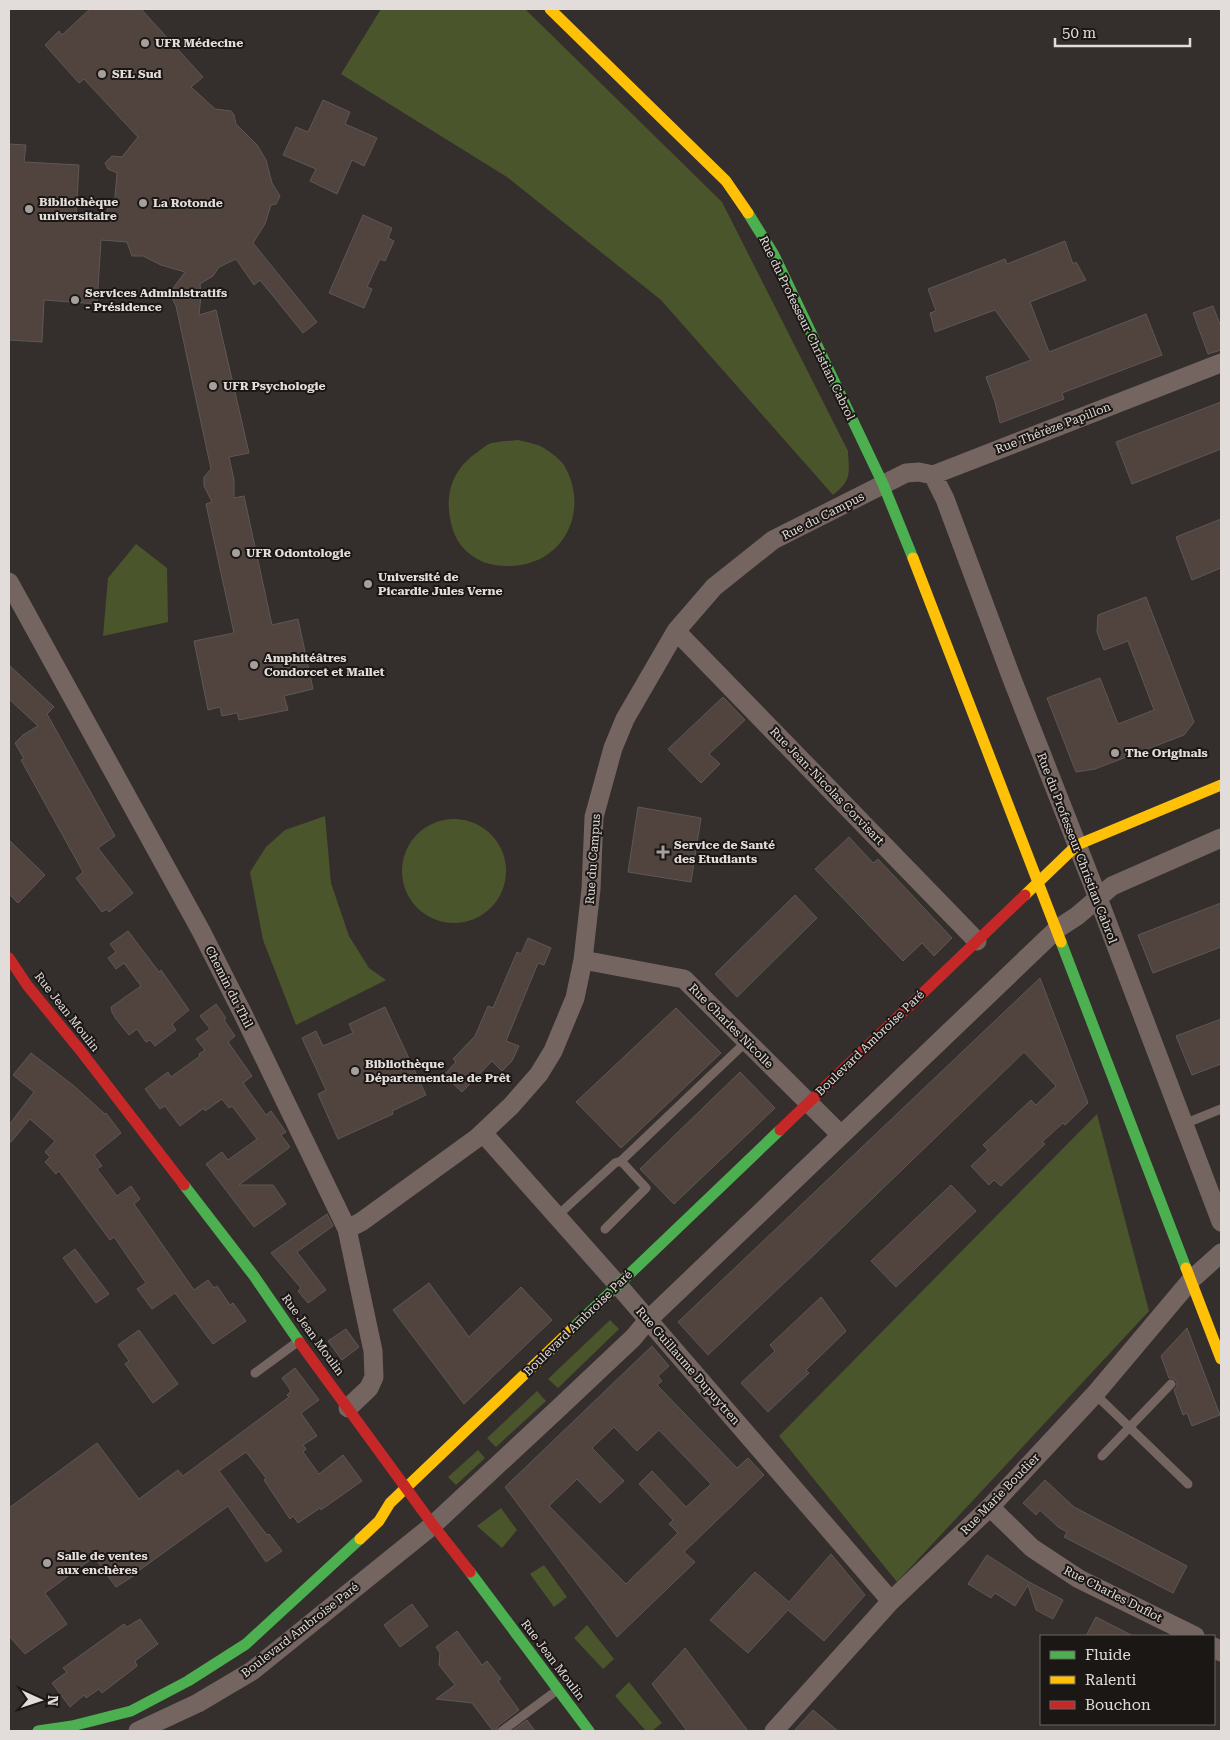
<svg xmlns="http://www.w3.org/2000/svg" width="1230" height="1740" font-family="'Roboto Serif',serif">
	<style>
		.green { fill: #4b552c }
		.building { fill: #51433d; stroke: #5d5857; fill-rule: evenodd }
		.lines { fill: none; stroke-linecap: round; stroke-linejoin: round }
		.lane { stroke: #756561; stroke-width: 9 }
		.street { stroke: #756561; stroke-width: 19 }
		.fast { stroke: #4caf50; stroke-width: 11 }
		.slow { stroke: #ffc107; stroke-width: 11 }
		.jam { stroke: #c62828; stroke-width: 11 }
		.poi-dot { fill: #a59f9d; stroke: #1b1715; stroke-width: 2 }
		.labels { text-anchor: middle; stroke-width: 4; stroke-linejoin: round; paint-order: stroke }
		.poi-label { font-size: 12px; font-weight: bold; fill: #e2dcda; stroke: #1b1715; text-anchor: start }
		.street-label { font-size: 12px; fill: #e2dcda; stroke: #1b1715 }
	</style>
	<rect width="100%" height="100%" fill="#342e2d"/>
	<path class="green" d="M 381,9 L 525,9 L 722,202 L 848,451 C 849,474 852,480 833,495 L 661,300 L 507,177 L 341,74 Z
		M 518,440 C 526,442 537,444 544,448 C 550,452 560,459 564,465 C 591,511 563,566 509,566 C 499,566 492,565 483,562 C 466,554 455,542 451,523 C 444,493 453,468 479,451 C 483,448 487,444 492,443 C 500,441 510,441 518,440 Z
		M 136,544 L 167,568 L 168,622 L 103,636 L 108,578 Z
		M 325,816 L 331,883 L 349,936 L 369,968 L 386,980 L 296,1025 L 263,940 L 250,872 L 266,847 L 285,830 Z
		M402 871a52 52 0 1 1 104 0a52 52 0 1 1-104 0Z
		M 1097,1114 L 1149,1311 L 897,1582 L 779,1436 Z
		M 610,1320 L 619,1329 L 558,1388 L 548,1379 Z
		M 537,1391 L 546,1401 L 496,1447 L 487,1438 Z
		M 478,1450 L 485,1458 L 456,1485 L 448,1477 Z
		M 501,1508 L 517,1530 L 502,1548 L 477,1526 Z
		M 544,1565 L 567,1597 L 554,1607 L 530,1574 Z
		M 587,1625 L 614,1659 L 603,1669 L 574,1638 Z
		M 629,1682 L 662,1723 L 652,1731 L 646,1731 L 615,1696 Z"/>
	<path class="building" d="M 90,9 L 141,9 L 203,77 L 191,87 L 215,109 L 231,111 L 234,115 L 236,124 L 257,145 L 266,160 L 272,183 L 280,196 L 276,204 L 271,205 L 265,224 L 253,243 L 317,322 L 303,333 L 260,280 L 254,285 L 236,259 L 219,267 L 213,276 L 200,284 L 201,295 L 199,315 L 216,310 L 249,453 L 229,457 L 234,480 L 234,498 L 244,496 L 272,625 L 298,619 L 313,689 L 284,696 L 288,710 L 239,720 L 237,713 L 222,716 L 220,707 L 208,710 L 194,641 L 234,633 L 206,504 L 212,502 L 204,486 L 204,477 L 211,469 L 176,306 L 172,298 L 172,292 L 174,287 L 185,272 L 161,265 L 143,256 L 132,256 L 127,242 L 101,240 L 97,304 L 44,300 L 42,342 L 9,340 L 9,144 L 26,145 L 24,162 L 79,165 L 76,217 L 104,219 L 109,205 L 115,197 L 117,173 L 108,169 L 105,163 L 112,156 L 122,157 L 138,137 L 84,79 L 79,83 L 45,45 L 59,31 L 62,35 Z
		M 323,100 L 350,112 L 345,124 L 377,138 L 364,166 L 352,160 L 337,194 L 310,181 L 316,169 L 283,155 L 296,127 L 308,132 Z
		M 363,215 L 392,228 L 388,238 L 394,241 L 385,261 L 380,259 L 367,287 L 372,289 L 364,308 L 329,293 Z
		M 1065,241 L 1073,264 L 1076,262 L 1086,280 L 1030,302 L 1049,352 L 1146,314 L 1162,355 L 1062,393 L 1064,399 L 1000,423 L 995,402 L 986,377 L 1031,360 L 995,310 L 935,332 L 930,313 L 936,311 L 928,289 L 1005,259 L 1007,264 Z
		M 1213,306 L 1221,327 L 1221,350 L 1208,354 L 1193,313 Z
		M 1221,402 L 1221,449 L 1132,484 L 1116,442 Z
		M 1221,519 L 1221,568 L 1192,580 L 1176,537 Z
		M 1146,597 L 1194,722 L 1184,735 L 1095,769 L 1076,772 L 1047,698 L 1100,678 L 1118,724 L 1154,710 L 1128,641 L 1104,650 L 1097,632 L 1098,615 Z
		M 9,665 L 54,707 L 47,714 L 115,836 L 98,848 L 133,893 L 109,912 L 107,909 L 102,912 L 76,878 L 83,872 L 21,760 L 24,759 L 15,743 L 23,735 L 38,726 L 9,699 Z
		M 723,697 L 745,720 L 709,754 L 720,764 L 701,783 L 668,749 Z
		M 638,807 L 701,818 L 691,882 L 628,872 Z
		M 849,837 L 873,863 L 878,859 L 952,938 L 934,956 L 922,943 L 903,961 L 815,869 Z
		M 9,840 L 45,875 L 18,903 L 9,894 Z
		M 795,895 L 817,918 L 737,997 L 715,974 Z
		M 1221,903 L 1221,947 L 1153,973 L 1138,935 Z
		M 128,931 L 159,972 L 161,970 L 189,1010 L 172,1024 L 176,1030 L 155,1046 L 150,1040 L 146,1042 L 137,1029 L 129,1035 L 116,1019 L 112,1012 L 111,1007 L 141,986 L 124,963 L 116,969 L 108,958 L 116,952 L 110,944 Z
		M 528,938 L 551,948 L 544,965 L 538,963 L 506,1041 L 519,1046 L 512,1061 L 502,1071 L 492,1061 L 462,1092 L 444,1075 L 456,1062 L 453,1059 L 475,1036 L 488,1006 L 493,1008 L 517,952 L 521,954 Z
		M 1040,978 L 1088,1103 L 1065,1125 L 1063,1123 L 1042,1142 L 1045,1144 L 1001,1186 L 994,1180 L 989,1185 L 971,1166 L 988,1150 L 983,1145 L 1031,1100 L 1036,1105 L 1056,1086 L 1024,1052 L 818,1251 L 708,1355 L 678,1322 Z
		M 216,1004 L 226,1018 L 224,1020 L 235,1036 L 228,1042 L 252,1076 L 243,1083 L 266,1115 L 271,1111 L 286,1132 L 281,1135 L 290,1147 L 239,1185 L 273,1185 L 286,1204 L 254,1227 L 206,1164 L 222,1152 L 228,1160 L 257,1139 L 232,1106 L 229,1108 L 222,1099 L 205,1111 L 204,1108 L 180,1126 L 165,1106 L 160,1109 L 145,1089 L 168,1072 L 171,1077 L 200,1056 L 199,1054 L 205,1050 L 196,1039 L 210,1029 L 200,1016 Z
		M 385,1007 L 426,1095 L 392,1111 L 393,1114 L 338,1139 L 318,1094 L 326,1090 L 302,1038 L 316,1031 L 323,1046 L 353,1033 L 349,1024 Z
		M 676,1008 L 721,1053 L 621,1148 L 576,1102 Z
		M 1221,1019 L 1221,1064 L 1192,1075 L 1176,1036 Z
		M 31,1053 L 74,1086 L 105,1114 L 106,1113 L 121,1133 L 94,1155 L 102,1166 L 97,1169 L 117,1196 L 131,1186 L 140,1199 L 134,1204 L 194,1290 L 208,1280 L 214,1288 L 217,1286 L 230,1305 L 233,1303 L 246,1321 L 213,1344 L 175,1293 L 152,1309 L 137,1289 L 146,1283 L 114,1237 L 110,1240 L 59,1171 L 56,1174 L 45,1162 L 50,1157 L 45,1152 L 55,1141 L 30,1119 L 11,1142 L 9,1140 L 9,1125 L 34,1092 L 13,1075 Z
		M 740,1072 L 775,1108 L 674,1204 L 640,1169 Z
		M 951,1185 L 976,1211 L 896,1287 L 871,1261 Z
		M 327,1214 L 333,1226 L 297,1252 L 326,1290 L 308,1303 L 298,1291 L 301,1288 L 271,1253 Z
		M 75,1249 L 109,1294 L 96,1303 L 63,1258 Z
		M 429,1283 L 469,1337 L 521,1287 L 552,1320 L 464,1404 L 393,1310 Z
		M 821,1297 L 846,1331 L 806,1370 L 809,1373 L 768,1412 L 741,1383 L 775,1351 L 770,1345 Z
		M 1187,1328 L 1220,1415 L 1192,1426 L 1187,1413 L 1183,1415 L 1174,1390 L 1177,1386 L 1177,1382 L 1173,1378 L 1169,1378 L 1161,1356 Z
		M 346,1329 L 359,1347 L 342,1360 L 328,1341 Z
		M 139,1330 L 178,1384 L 153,1403 L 125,1364 L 129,1361 L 118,1345 Z
		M 652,1346 L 669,1366 L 658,1376 L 662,1381 L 657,1385 L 737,1468 L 748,1458 L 764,1475 L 684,1552 L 695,1562 L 617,1637 L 505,1487 ZM 614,1427 L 637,1451 L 659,1430 L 711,1484 L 686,1507 L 652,1471 L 639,1484 L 673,1520 L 669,1524 L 678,1533 L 626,1584 L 549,1506 L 577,1479 L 600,1503 L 624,1481 L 592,1448 Z
		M 295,1368 L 319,1400 L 301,1413 L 317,1436 L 303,1445 L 306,1449 L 303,1452 L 319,1474 L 343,1455 L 362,1481 L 321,1510 L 320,1508 L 298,1523 L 293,1516 L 290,1519 L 264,1480 L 266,1478 L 246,1452 L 219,1471 L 250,1513 L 267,1535 L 269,1534 L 282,1551 L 266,1562 L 228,1506 L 137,1572 L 138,1573 L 116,1587 L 94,1557 L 45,1593 L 67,1624 L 25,1654 L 9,1636 L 9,1508 L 97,1443 L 139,1499 L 178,1470 L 183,1476 L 289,1397 L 287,1395 L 291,1391 L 282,1378 Z
		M 1045,1480 L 1074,1507 L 1187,1566 L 1173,1593 L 1064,1537 L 1067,1532 L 1058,1527 L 1040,1510 L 1036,1515 L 1023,1503 Z
		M 831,1554 L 865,1595 L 824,1641 L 788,1610 L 748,1653 L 710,1620 L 755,1572 L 789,1602 Z
		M 987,1555 L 1029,1582 L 1063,1600 L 1053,1619 L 1036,1610 L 1028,1585 L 1015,1606 L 995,1593 L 991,1598 L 968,1584 Z
		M 412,1604 L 428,1626 L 400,1647 L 384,1625 Z
		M 1096,1617 L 1133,1636 L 1086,1636 Z
		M 140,1619 L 158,1644 L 135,1661 L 137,1666 L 102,1693 L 99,1689 L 86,1698 L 84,1695 L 70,1707 L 52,1683 L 67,1672 L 63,1668 L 124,1624 L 127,1627 Z
		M 457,1631 L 482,1665 L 487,1661 L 501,1679 L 498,1681 L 519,1710 L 498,1726 L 496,1731 L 493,1731 L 472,1703 L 436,1699 L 455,1685 L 439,1665 L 440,1653 L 436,1647 Z
		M 685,1648 L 748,1731 L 687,1731 L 652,1684 Z
		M 813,1710 L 838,1731 L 794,1731 Z
		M 527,1720 L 535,1731 L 512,1731 Z"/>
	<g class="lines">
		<path class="lane" d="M 1184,1124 L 1221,1109
			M 557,1216 L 615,1163 L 621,1161 L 747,1041
			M 605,1229 L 646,1188 L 621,1161
			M 255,1373 L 296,1343
			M 1095,1394 L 1188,1484
			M 1102,1456 L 1171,1384
			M 502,1731 L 556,1691"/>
		<path class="street" d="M 933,475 L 945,499 L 1012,679 L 1098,898 L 1221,1222
			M 9,582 L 201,931 L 243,1014 L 347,1229 L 373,1351 L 374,1377 L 369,1388 L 348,1408
			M 676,631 L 977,941
			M 583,960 L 684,979 L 841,1135
			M 483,1133 L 618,1285 L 891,1601
			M 347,1229 L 361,1222 L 477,1138 L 511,1106 L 539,1074 L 553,1051 L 575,998 L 583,960 L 591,889 L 594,817 L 613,748 L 625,719 L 676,631 L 714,587 L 773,540 L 906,473 L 919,472 L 933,475 L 1221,363
			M 990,1507 L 1032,1548 L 1079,1579 L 1195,1636
			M 1214,1647 L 1221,1652
			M 138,1731 L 198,1703 L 252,1671 L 402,1550 L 433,1525 L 562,1405 L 633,1338 L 648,1320 L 1057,929 L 1077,916 L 1112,886 L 1221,838
			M 774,1731 L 891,1601 L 990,1507 L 1095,1394 L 1191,1280 L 1221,1253"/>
		<path class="fast" d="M 748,213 L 774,255 L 883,484 L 913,558
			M 1061,942 L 1186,1268
			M 184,1185 L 254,1276 L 300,1343
			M 572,1329 L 780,1130
			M 470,1572 L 589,1731
			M 38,1731 L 72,1726 L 131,1711 L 188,1681 L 246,1644 L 360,1539"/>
		<path class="slow" d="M 550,9 L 726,181 L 748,213
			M 913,558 L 1061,942
			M 1025,895 L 1077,845 L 1221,785
			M 1186,1268 L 1221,1359
			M 360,1539 L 379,1521 L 390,1503 L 572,1329"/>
		<path class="jam" d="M 9,958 L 27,985 L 80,1050 L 184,1185
			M 780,1130 L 1025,895
			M 300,1343 L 433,1525 L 470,1572"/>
	</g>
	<g class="poi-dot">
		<circle cx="145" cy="43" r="5"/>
		<circle cx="102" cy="74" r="5"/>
		<circle cx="143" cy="203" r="5"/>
		<circle cx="29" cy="209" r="5"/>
		<circle cx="75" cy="300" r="5"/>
		<circle cx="213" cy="386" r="5"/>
		<circle cx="236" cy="553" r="5"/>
		<circle cx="368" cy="584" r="5"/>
		<circle cx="254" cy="665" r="5"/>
		<circle cx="1115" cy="753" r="5"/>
		<path d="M660.5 844.5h5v5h5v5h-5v5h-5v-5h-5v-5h5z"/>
		<circle cx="355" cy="1071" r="5"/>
		<circle cx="47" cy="1563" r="5"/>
	</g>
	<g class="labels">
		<g class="poi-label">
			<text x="155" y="47">UFR Médecine</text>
			<text x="112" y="78">SEL Sud</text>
			<text x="39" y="206">Bibliothèque<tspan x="39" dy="14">universitaire</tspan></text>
			<text x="153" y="207">La Rotonde</text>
			<text x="85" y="297">Services Administratifs<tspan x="85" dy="14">- Présidence</tspan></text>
			<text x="223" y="390">UFR Psychologie</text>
			<text x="246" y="557">UFR Odontologie</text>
			<text x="378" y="581">Université de<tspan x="378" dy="14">Picardie Jules Verne</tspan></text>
			<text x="264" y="662">Amphitéâtres<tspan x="264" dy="14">Condorcet et Mallet</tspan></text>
			<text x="1125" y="757">The Originals</text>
			<text x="674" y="849">Service de Santé<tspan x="674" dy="14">des Etudiants</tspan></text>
			<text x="365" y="1068">Bibliothèque<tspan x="365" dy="14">Départementale de Prêt</tspan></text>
			<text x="57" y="1560">Salle de ventes<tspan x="57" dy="14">aux enchères</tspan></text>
		</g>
		<g class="street-label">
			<text transform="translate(807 328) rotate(64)" y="4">Rue du Professeur Christian Cabrol</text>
			<text transform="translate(1053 428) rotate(-21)" y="4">Rue Thérèze Papillon</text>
			<text transform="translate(823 516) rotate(-27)" y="4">Rue du Campus</text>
			<text transform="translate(827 786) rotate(46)" y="4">Rue Jean-Nicolas Corvisart</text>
			<text transform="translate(1077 848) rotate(69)" y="4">Rue du Professeur Christian Cabrol</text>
			<text transform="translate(593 859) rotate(-86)" y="4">Rue du Campus</text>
			<text transform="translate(229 987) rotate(63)" y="4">Chemin du Thil</text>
			<text transform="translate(67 1012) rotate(52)" y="4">Rue Jean Moulin</text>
			<text transform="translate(731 1026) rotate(45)" y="4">Rue Charles Nicolle</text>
			<text transform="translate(870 1043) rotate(-44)" y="4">Boulevard Ambroise Paré</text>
			<text transform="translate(578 1323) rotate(-44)" y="4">Boulevard Ambroise Paré</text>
			<text transform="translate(313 1335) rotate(54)" y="4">Rue Jean Moulin</text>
			<text transform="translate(688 1366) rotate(49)" y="4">Rue Guillaume Dupuytren</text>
			<text transform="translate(1000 1494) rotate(-46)" y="4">Rue Marie Boudier</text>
			<text transform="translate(1113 1594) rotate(27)" y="4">Rue Charles Duflot</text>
			<text transform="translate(300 1630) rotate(-38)" y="4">Boulevard Ambroise Paré</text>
			<text transform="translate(553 1660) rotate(53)" y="4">Rue Jean Moulin</text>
		</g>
	</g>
	<rect width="1230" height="1740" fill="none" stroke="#e2dcda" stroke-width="20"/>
	<rect x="1040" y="1635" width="175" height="90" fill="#1b1715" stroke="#6b6664"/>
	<rect x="1050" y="1651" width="25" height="8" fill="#4caf50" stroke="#6b6664"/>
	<text x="1085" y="1660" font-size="15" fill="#e2dcda">Fluide</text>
	<rect x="1050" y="1676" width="25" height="8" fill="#ffc107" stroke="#6b6664"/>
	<text x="1085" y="1685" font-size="15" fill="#e2dcda">Ralenti</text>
	<rect x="1050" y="1701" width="25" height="8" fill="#c62828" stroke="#6b6664"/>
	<text x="1085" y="1710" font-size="15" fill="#e2dcda">Bouchon</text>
	<g transform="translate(40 1700) rotate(93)" stroke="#1b1715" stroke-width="4" paint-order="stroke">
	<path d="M0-4L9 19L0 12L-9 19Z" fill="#e2dcda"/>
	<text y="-8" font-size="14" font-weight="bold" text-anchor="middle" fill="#e2dcda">N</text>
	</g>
	<path d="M1055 38v8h135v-8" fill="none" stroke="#e2dcda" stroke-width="2.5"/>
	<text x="1062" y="38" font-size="15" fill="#e2dcda" stroke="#1b1715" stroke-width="4" paint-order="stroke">50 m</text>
</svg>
